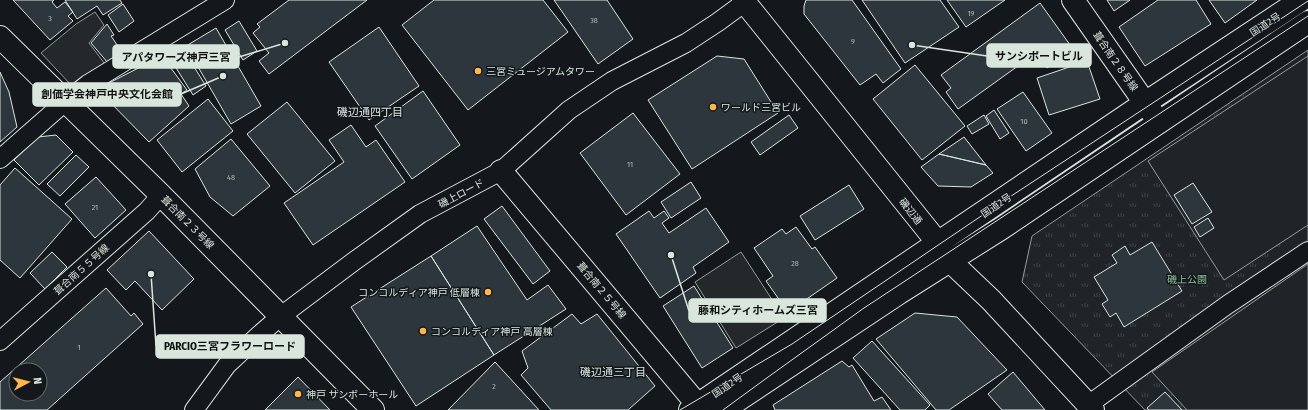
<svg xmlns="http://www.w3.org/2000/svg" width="1308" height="410" font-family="'Fira Sans Condensed','Noto Sans JP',sans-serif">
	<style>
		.grass { fill: url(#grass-tufts); stroke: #939e99 }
		.pitch { fill: #202428; stroke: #939e99 }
		.parking { fill: #24282b; stroke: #939e99 }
		.building { fill: #2c363c; stroke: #d8e6dc; fill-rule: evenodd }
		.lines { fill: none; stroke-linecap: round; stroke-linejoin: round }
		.street-casing { stroke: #d8e6dc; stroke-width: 20 }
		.secondary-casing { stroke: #d8e6dc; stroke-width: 24 }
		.highway-casing { stroke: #d8e6dc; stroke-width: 24 }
		.street { stroke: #14181c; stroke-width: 18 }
		.secondary { stroke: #14181c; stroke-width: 22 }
		.highway { stroke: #14181c; stroke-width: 22 }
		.tram { stroke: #d8e6dc; stroke-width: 1 }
		.poi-dot { fill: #ffb74d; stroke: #14181c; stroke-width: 1.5 }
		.labels { text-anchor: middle; stroke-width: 3; stroke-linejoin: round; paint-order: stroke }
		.number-label { font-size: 8px; fill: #adbab4 }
		.street-label { font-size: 10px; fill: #d8e6dc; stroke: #14181c }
		.poi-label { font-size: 10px; fill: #d8e6dc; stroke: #14181c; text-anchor: start }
		.park-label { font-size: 10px; fill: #8ac095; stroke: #14181c }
		.neighbourhood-label { font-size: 11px; fill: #d8e6dc; stroke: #14181c }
		.leader { fill: none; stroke: #d8e6dc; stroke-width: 1.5 }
		.callout-dot { fill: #d8e6dc; stroke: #14181c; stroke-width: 1.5 }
		.callout { fill: #d8e6dc; stroke: #d8e6dc; stroke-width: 1.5 }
		.callout-label { font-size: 11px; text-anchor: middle; font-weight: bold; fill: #111 }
	</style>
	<defs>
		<pattern id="grass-tufts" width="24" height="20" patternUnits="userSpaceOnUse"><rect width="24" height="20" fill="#202428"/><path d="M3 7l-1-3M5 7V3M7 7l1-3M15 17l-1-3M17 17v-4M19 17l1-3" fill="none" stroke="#404447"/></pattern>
	</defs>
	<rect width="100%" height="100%" fill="#14181c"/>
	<path class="grass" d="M 1308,50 L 1308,410 L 1145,410 L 1022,282 L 1032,236 Z"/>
	<path class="pitch" d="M 1308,56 L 1308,225 L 1224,280 L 1148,161 Z
		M 1308,264 L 1308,410 L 1187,410 L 1152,372 Z"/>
	<path class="parking" d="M 95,12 L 104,25 L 89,43 L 105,64 L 73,87 L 41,53 L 76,24 Z
		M 741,252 L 784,318 L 736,348 L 695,282 Z"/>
	<path class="building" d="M 13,0 L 54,0 L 52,2 L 57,8 L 65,2 L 73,12 L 68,16 L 73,21 L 50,40 Z
		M 65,0 L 120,0 L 122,3 L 103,15 L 97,6 L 77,19 Z
		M 289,0 L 367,0 L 269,74 L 259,61 L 269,53 L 253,33 L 260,27 L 257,24 Z
		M 434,0 L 543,0 L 568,32 L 468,110 L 402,25 Z
		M 554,0 L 607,0 L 633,39 L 598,64 Z
		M 806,0 L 852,0 L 901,69 L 883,83 L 876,74 L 860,85 L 804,14 L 804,6 Z
		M 862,0 L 940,0 L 959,27 L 905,63 Z
		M 947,0 L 1005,0 L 966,27 Z
		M 1107,0 L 1130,0 L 1114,11 Z
		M 1158,0 L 1196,0 L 1211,24 L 1145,66 L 1119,27 Z
		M 1209,0 L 1257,0 L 1225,23 Z
		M 1040,3 L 1073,49 L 1047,68 L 1036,53 L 958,109 L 946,92 L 951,88 L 941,75 Z
		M 123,4 L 134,21 L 119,32 L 108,15 Z
		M 239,21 L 257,51 L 243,60 L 225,30 Z
		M 107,24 L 114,35 L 111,36 L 122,52 L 108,63 L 91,43 Z
		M 379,27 L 419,86 L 369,120 L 329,62 Z
		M 216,28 L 261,106 L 231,124 L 186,46 Z
		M 181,46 L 206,86 L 193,95 L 168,55 Z
		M 717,56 L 744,59 L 778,113 L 692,169 L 648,100 Z
		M 156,59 L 160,64 L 165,60 L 187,90 L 181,94 L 189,106 L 149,142 L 105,97 L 109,83 Z
		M 1087,61 L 1100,99 L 1049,115 L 1037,78 Z
		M 915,65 L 965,126 L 922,160 L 873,99 Z
		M 0,72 L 9,92 L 17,127 L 0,142 Z
		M 423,91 L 460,145 L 412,179 L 375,126 Z
		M 1023,92 L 1052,133 L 1026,151 L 997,109 Z
		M 208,99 L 233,131 L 182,172 L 157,140 Z
		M 287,102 L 335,161 L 295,193 L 247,134 Z
		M 994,110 L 1009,133 L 1000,139 L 986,116 Z
		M 633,113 L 680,174 L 626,215 L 580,153 Z
		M 789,115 L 798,128 L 760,155 L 751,142 Z
		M 984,115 L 989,124 L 972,134 L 967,126 Z
		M 351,125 L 366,147 L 376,140 L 405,182 L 313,245 L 284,203 L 344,162 L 329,140 Z
		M 56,135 L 73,152 L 39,185 L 14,160 L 38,137 Z
		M 964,137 L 986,165 L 939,154 Z
		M 231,139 L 270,186 L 233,216 L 210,197 L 195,169 Z
		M 939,154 L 986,165 L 993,173 L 971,187 L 938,186 L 921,167 Z
		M 76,155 L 89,167 L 60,196 L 47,184 Z
		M 15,168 L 72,219 L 20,278 L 0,260 L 0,185 Z
		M 96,177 L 126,210 L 95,238 L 65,204 Z
		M 691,182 L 701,198 L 671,218 L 661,202 Z
		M 1193,183 L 1212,212 L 1192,224 L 1174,195 Z
		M 849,185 L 864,209 L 815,240 L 800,216 Z
		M 502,206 L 550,271 L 533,284 L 484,219 Z
		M 706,208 L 729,242 L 693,267 L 696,273 L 660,298 L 616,234 L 649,211 L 654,218 L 664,211 L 669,218 L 662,223 L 669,233 Z
		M 1208,218 L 1214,228 L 1200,237 L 1194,227 Z
		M 477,226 L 527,300 L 548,285 L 566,309 L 494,355 L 431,256 Z
		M 796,227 L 812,249 L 815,247 L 837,278 L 788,312 L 766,281 L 773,276 L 754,248 L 782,229 L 786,234 Z
		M 149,231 L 194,279 L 162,310 L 135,281 L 126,290 L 107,270 Z
		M 1152,242 L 1182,291 L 1124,327 L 1116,313 L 1110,317 L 1102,304 L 1108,300 L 1094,277 L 1117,263 L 1112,255 L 1125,246 L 1130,255 Z
		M 52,252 L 67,267 L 45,289 L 30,273 Z
		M 431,256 L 494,355 L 416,406 L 351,307 Z
		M 694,286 L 733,348 L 702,368 L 663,306 Z
		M 106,288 L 131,316 L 134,313 L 143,324 L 47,410 L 0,410 L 0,382 ZM 16,370 L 40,370 L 40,394 L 16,394 Z
		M 915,313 L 957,317 L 1007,370 L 949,410 L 936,410 L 876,339 Z
		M 572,314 L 581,324 L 597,314 L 655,386 L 628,410 L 551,410 L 521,375 L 528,368 L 522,351 Z
		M 872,341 L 930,405 L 925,410 L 900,410 L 853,358 Z
		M 842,361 L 849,367 L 852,365 L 874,401 L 882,397 L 891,410 L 775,410 L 773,405 Z
		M 495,362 L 539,410 L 448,410 Z
		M 1013,372 L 1045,410 L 1002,410 L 988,394 Z
		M 298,377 L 330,410 L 265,410 Z
		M 1165,392 L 1182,410 L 1149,410 L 1147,408 Z"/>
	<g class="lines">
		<defs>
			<path id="street" d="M 0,159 L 65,102 L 88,84 L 225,0
				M 0,341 L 147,211 L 161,195
				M 1088,405 L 1227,305 L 1308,251
				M 194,410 L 227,365 L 259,335 L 281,316 L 353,262 L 420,214 L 501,171 L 569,110 L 612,81 L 686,43 L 718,22 L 748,0"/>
			<path id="secondary" d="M 743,0 L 938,243 L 950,261 L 991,300 L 1093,410
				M 1073,0 L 1145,103 L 1159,122
				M 0,37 L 161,195 L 373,410
				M 501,171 L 702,410"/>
			<path id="highway" d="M 690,410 L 1145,103 L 1301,0
				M 723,410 L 899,293 L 1002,228 L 1308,22"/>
		</defs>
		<use href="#street" class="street-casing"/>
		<use href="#secondary" class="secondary-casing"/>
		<use href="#highway" class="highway-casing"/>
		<use href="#street" class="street"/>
		<use href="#secondary" class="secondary"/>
		<use href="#highway" class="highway"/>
		<path class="tram" d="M 680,410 L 792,344 L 996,206 L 1308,1
			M 723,410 L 764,380 L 864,308 L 1308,16"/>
	</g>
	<g class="poi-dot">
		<circle cx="478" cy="71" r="4"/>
		<circle cx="713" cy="107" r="4"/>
		<circle cx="488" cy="292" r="4"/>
		<circle cx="423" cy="331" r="4"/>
		<circle cx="298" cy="394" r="4"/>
	</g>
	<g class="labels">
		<g class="number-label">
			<text x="971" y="16">19</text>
			<text x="50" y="21">3</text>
			<text x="594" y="23">38</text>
			<text x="853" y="44">9</text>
			<text x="1024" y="124">10</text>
			<text x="630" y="167">11</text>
			<text x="231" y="180">48</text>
			<text x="95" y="210">21</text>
			<text x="795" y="266">28</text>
			<text x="79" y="350">1</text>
			<text x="494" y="389">2</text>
		</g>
		<g class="street-label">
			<text transform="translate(1265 24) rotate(-33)" y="4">国道2号</text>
			<text transform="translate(1116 61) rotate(55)" y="4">葺合南２８号線</text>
			<text transform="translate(461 193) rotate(-28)" y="4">磯上ロード</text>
			<text transform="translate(996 205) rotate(-34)" y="4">国道2号</text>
			<text transform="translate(911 211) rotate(51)" y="4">磯辺通</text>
			<text transform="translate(188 222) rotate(45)" y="4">葺合南２３号線</text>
			<text transform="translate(81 269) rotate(-42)" y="4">葺合南５５号線</text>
			<text transform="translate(602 290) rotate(50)" y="4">葺合南２５号線</text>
			<text transform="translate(727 385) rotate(-34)" y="4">国道2号</text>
		</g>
		<g class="poi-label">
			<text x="486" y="75">三宮ミュージアムタワー</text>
			<text x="721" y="111">ワールド三宮ビル</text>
			<text x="480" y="296" text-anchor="end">コンコルディア神戸 低層棟</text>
			<text x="431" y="335">コンコルディア神戸 高層棟</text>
			<text x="306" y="398">神戸 サンボーホール</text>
		</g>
		<g class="park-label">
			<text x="1187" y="283">磯上公園</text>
		</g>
		<g class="neighbourhood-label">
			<text x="370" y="116">磯辺通四丁目</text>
			<text x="613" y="376">磯辺通三丁目</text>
		</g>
	</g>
	<path class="leader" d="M912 45L987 56M285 43L239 57M223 76L181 94M671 255L689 311M151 274L156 346"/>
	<g class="callout-dot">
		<circle cx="912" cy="45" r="4"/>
		<circle cx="285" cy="43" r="4"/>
		<circle cx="223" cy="76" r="4"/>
		<circle cx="671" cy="255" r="4"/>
		<circle cx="151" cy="274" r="4"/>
	</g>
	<g class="callout">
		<rect x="987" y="44" width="104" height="23" rx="4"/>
		<rect x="113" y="45" width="126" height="23" rx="4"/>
		<rect x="33" y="83" width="148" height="23" rx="4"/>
		<rect x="689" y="299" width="137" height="23" rx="4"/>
		<rect x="156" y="335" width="148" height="23" rx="4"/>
	</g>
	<g class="callout-label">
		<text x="1039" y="60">サンシポートビル</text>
		<text x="176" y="61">アパタワーズ神戸三宮</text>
		<text x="107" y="98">創価学会神戸中央文化会館</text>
		<text x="758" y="314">藤和シティホームズ三宮</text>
		<text x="230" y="350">PARCIO三宮フラワーロード</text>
	</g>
	<g transform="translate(28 382) rotate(83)"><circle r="19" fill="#14181c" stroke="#626a69"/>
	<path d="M0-3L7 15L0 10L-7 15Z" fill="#ffb74d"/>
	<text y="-6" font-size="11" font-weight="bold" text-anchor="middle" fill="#d8e6dc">N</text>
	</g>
</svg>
